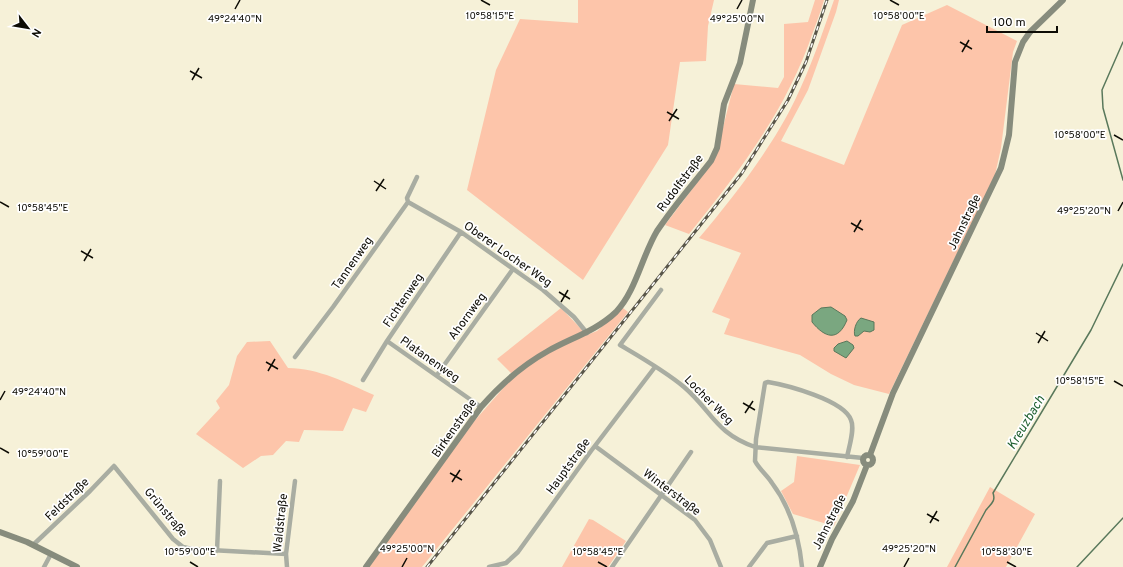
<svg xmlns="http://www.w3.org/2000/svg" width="1123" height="567" font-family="Overpass,sans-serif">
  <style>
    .green { fill: #fdc5aa }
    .water { fill: #7aa780; stroke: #59785b }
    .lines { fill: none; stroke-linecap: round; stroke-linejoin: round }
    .stream { stroke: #59785b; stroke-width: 1.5 }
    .street { stroke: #a9ada2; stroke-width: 4.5 }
    .secondary { stroke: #878c7d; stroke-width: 6 }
    .rail-casing { stroke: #59564a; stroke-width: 3 }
    .rail { stroke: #fff; stroke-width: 1.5; stroke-dasharray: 4.5; stroke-linecap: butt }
    .ticks { fill: none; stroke: #0d0c05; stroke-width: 1.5 }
    .labels { text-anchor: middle; stroke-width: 3.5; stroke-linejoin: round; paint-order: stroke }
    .street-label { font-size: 12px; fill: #0d0c05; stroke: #fff }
    .water-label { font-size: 13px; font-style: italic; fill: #1d5f2e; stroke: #fff }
    .ticks-label { font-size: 10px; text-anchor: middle; fill: #0d0c05; stroke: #fff; stroke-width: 3.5; stroke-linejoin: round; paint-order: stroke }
  </style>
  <rect width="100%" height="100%" fill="#f6f1d8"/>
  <!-- green -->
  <path class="green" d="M578,0h136l-6,26 -2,35 -26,1 -12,83 -85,135 -116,-90 29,-120 24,-51 58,4z
    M815,0h9c-3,11 -7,21 -11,32 -26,77 -73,139 -124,202l-24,-9 50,-66 19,-75 44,4 6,-11v-53l24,-2z
    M834,0h5l-3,12 -28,78 -27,51 63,24 58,-140 45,-20 70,36 -4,11 -12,96 -6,27 -106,219 -35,-9 -23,-11 -31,-19 -76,-21 6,-15 -18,-7 29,-59 -42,-15c34,-40 74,-92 96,-138 16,-33 27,-66 39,-100z
    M561,308l26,27 10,-4 26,-23 5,4 -206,255h-56l104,-141 44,-50 -17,-17z
    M270,341l18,27c30,0 59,15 86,27l-8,17 -13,-4 -10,23 -39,-1 -5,12 -13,-1 -13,14 -12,1 -18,12 -47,-34 24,-26 -4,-7 13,-16 8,-29 10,-14z
    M797,456l63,9 -26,61 -41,-12 -12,-23 13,-9z
    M990,487l45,27 -29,53h-59z
    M589,519l4,1 33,21 -18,26h-46z"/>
  <!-- water -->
  <path class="water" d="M831,307l14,9 2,4c-9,22 -22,18 -35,2v-7l9,-7z
    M861,318l13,4v8l-4,2 -6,-1 -6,5h-3c-2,-5 1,-15 6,-18z
    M847,341l6,4 1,3 -8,10 -12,-7v-3l4,-4z"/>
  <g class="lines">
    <!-- stream -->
    <path class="stream" d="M1123,42l-21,48 1,18 20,72
      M955,567l31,-57c5,-6 10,-9 7,-17l98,-163 32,-66
      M1077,567l46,-49"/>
    <!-- street -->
    <path class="street" d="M408,202l53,30 82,58 31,27 13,16
      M661,290l-41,55c22,13 45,26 64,42 28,24 31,46 71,60l108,11
      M387,341l94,66
      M295,357l38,-50 75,-105 -1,-4 10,-21
      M437,375l76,-106
      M363,380l24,-39 74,-109
      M595,446l100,74 15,20 11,27
      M33,545l57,-54 24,-25 59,73 10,8 9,2 94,5
      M217,551l3,-70
      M44,567l7,-13
      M287,567l-1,-13 9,-73
      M489,567l17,-4 12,-11 73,-101 64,-84
      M612,567l79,-115
      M749,567l18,-24 30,-7
      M802,567c-3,-30 -12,-60 -30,-84 -5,-8 -13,-14 -17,-22l1,-22 9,-56 3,-1c18,3 76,18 83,38 4,9 -2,27 -4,37"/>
    <!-- secondary -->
    <path class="secondary" d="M863 460a5 5 0 1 1 10 0a5 5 0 1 1-10 0Z
      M870,455l23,-62 108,-225 8,-33 6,-73 8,-20 7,-10 33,-32
      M0,532l27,10 50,25
      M366,567l115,-160c20,-23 40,-41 67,-56 23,-13 48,-20 68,-39 20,-21 26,-56 41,-81 16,-24 36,-47 54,-70l6,-13 7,-44 16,-41 13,-63
      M820,567l12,-28 21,-38 14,-36"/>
    <defs>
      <path id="rail" d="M427,567l315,-394 46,-73 18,-38 21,-62"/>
    </defs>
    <!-- rail casing -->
    <use href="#rail" class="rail-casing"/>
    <!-- rail -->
    <use href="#rail" class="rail"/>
  </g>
  <!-- ticks -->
  <path class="ticks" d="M481,0l9,5M890,0l9,5M235,9l5,-9M737,9l5,-9M960,42l12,7M962,52l7,-12M190,71l12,7M192,80l7,-12M667,112l12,7M669,121l8,-12M1114,135l9,5M374,181l12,8M376,191l8,-12M0,202l9,5M1118,211l5,-9M851,223l12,7M854,232l7,-12M81,251l12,7M84,261l7,-12M559,292l11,7M561,302l7,-12M1036,333l12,8M1038,343l7,-12M266,362l12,7M268,371l7,-12M1114,381l9,5M0,400l5,-9M743,403l12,7M745,413l8,-12M0,448l9,5M450,473l12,7M452,482l8,-12M927,514l12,7M930,523l7,-12M190,562l8,5M598,562l9,5M1007,562l9,5M402,567l5,-9M904,567l5,-9"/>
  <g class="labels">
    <!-- street labels -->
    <g class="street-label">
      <text transform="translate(680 183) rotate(-53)" y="4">Rudolfstraße</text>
      <text transform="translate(964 222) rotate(-64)" y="4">Jahnstraße</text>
      <text transform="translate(508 254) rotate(35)" y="4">Oberer Locher Weg</text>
      <text transform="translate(352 263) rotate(-55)" y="4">Tannenweg</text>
      <text transform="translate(403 300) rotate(-56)" y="4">Fichtenweg</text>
      <text transform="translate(467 316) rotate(-54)" y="4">Ahornweg</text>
      <text transform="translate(430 359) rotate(35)" y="4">Platanenweg</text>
      <text transform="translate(709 400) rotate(45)" y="4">Locher Weg</text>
      <text transform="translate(454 428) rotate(-55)" y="4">Birkenstraße</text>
      <text transform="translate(568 466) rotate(-54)" y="4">Hauptstraße</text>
      <text transform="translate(672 492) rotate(37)" y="4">Winterstraße</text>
      <text transform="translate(67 499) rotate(-44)" y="4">Feldstraße</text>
      <text transform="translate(166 512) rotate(50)" y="4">Grünstraße</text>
      <text transform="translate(829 522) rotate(-63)" y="4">Jahnstraße</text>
      <text transform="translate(280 523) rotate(-84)" y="4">Waldstraße</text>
    </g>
    <!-- water labels -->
    <g class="water-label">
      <text transform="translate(1025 422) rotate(-59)" y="5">Kreuzbach</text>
    </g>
  </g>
  <g class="ticks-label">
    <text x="490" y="19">10°58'15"E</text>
    <text x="899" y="19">10°58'00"E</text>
    <text x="235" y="22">49°24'40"N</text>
    <text x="737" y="22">49°25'00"N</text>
    <text x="1080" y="138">10°58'00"E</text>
    <text x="43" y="211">10°58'45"E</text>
    <text x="1084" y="214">49°25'20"N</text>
    <text x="1080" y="384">10°58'15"E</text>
    <text x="39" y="395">49°24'40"N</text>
    <text x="43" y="457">10°59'00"E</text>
    <text x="407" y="552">49°25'00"N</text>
    <text x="909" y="552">49°25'20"N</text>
    <text x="190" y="555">10°59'00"E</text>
    <text x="598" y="555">10°58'45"E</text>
    <text x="1007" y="555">10°58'30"E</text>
  </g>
  <!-- north arrow -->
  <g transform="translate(28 28) rotate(121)" stroke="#ffffff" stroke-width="3" paint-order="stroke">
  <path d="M0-3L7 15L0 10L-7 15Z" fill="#0d0c05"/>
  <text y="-6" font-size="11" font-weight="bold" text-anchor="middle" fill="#0d0c05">N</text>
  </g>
  <!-- scale -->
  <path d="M987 26v6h70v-6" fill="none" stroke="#0d0c05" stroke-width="2"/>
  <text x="993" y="26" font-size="12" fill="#0d0c05" stroke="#ffffff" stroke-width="3" paint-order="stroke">100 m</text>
</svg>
